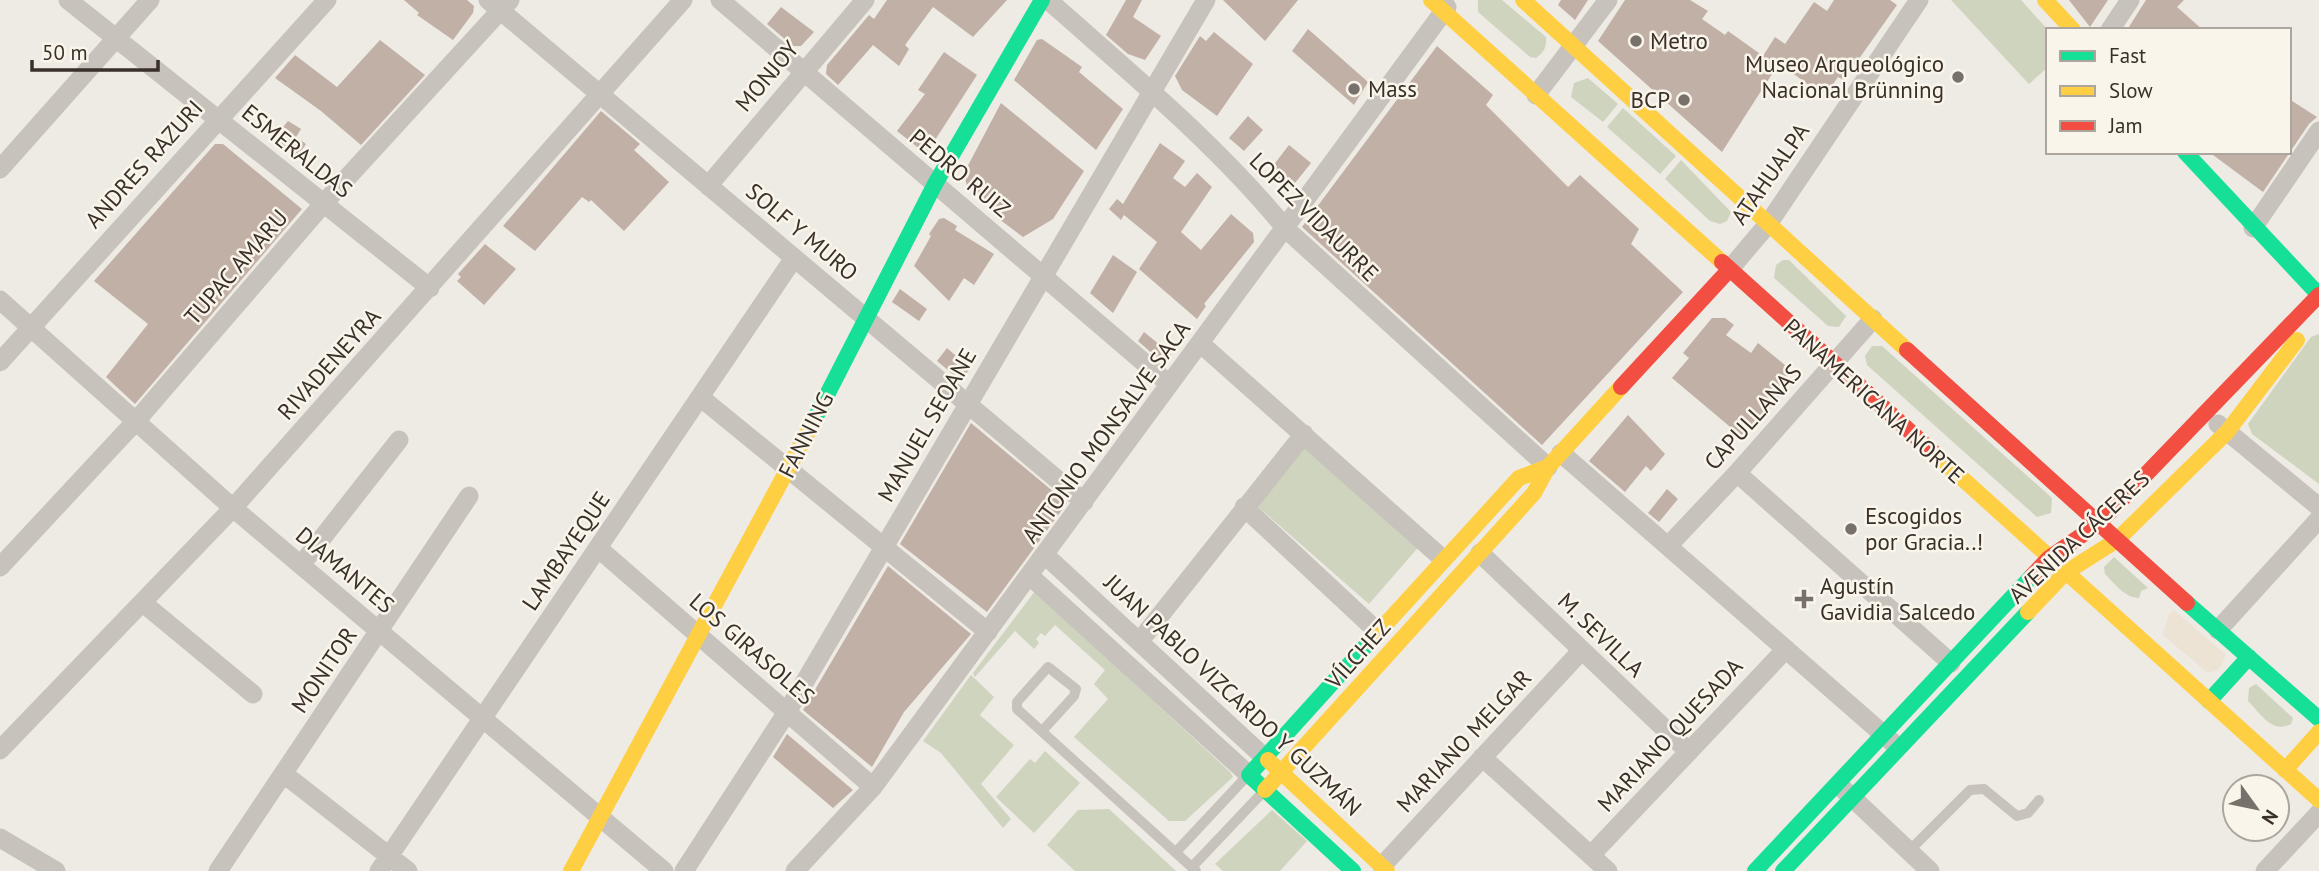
<svg xmlns="http://www.w3.org/2000/svg" width="2319" height="871" font-family="'PT Sans',sans-serif">
  <style>
    .green { fill: #ced4be }
    .plaza { fill: #ece3d4 }
    .building { fill: #c1b0a6 }
    .lines { fill: none; stroke-linecap: round; stroke-linejoin: round }
    .lane { stroke: #c7c2bc; stroke-width: 10 }
    .street { stroke: #c7c2bc; stroke-width: 19 }
    .fast { stroke: #16e098; stroke-width: 16 }
    .slow { stroke: #ffcf43; stroke-width: 16 }
    .jam { stroke: #f24e42; stroke-width: 16 }
    .poi-dot { fill: #78716b; stroke: #faf5eb; stroke-width: 2.5 }
    .labels { text-anchor: middle; stroke-width: 5; stroke-linejoin: round; paint-order: stroke }
    .poi-label { font-size: 23px; fill: #39302a; stroke: #faf5eb; text-anchor: start }
    .street-label { font-size: 23px; fill: #39302a; stroke: #faf5eb }
  </style>
  <rect width="100%" height="100%" fill="#eeeae4"/>
  <!-- green -->
  <path class="green" d="M1478,0h24l44,37c1,10 -2,15 -10,21l-6,-1 -52,-45z
    M1951,0h70l27,30v37l-19,17z
    M1588,78l30,26 -15,18 -32,-25 3,-14z
    M1623,108l53,48 -16,18 -53,-47z
    M1681,160l50,52 -4,9 -7,3 -10,-3 -45,-42z
    M1783,260h6l57,56 -7,11 -11,-1 -54,-48 2,-13z
    M2319,334v150l-67,-50 -4,-10 63,-87z
    M1872,346h10l170,152 -1,15 -14,4 -170,-152 -2,-9z
    M1307,440l115,103 -53,61 -113,-99z
    M2114,557l34,31 -7,3 -2,7c-14,0 -25,-15 -34,-24l-1,-7z
    M1035,591l195,181 3,5 -48,44h-16l-95,-84 34,-38 -14,-15 11,-14 -50,-45 -10,11 -4,-3 -5,6 3,4 -5,6 -19,-18 -40,46 -2,-4z
    M971,675l23,22 -14,18 34,30 -33,39 30,35 -8,9 -62,-75 -18,-12z
    M2256,684l37,34 -2,6c-19,10 -30,-10 -43,-23l1,-13z
    M1045,751l35,32 -46,50 -38,-36 34,-38 5,4z
    M1109,809l67,62h-101l-28,-26 31,-35z
    M1272,810l35,31 -27,30h-57l-8,-7z"/>
  <!-- plaza -->
  <path class="plaza" d="M2174,610l52,45 -8,15 -10,3 -45,-38 6,-21z"/>
  <!-- building -->
  <path class="building" d="M404,0h63l7,6 -1,7 -20,27 -36,-25 2,-2z
    M887,0h120l-34,37 -40,-30 -28,38 4,4 -10,17 -26,-21 -35,40 -12,-11 1,-9 42,-50 5,4z
    M1126,0h16l-9,17 28,19 -16,24 -17,-6 -22,-19z
    M1223,0h75l-33,41z
    M1561,0h27l-13,20 -17,-15z
    M1625,0h65l18,11 -6,8 23,16 3,-4 35,25 12,-19 10,7 29,-42 13,9 7,-11h56l7,5 -53,75 -6,-3 -11,16 -14,-10 -3,3 -31,-23 -57,89 -124,-111z
    M2069,0h39l-18,27z
    M2146,0h38l-7,7 26,23h-76z
    M781,7l33,25 -13,14h-8l-26,-22z
    M1308,29l60,53 -14,23 -62,-54z
    M1214,32l39,32 -36,52 -35,-26 -7,-14 25,-40 6,5z
    M1042,39l40,28 -3,5 44,37 -27,41 -82,-70 23,-40z
    M380,40l45,35 -64,70 -40,-34 -46,-33 20,-23 42,32z
    M1437,46l56,49 -7,10 82,82 12,-12 59,54 -8,15 52,48 -141,153 -240,-218z
    M944,52l33,23 -51,79 -29,-23 28,-37 -7,-4z
    M2289,99l28,18 -8,7 -46,68 -54,-40h80z
    M1001,103l83,68 -31,48 -30,18 -24,-18 3,-6 -35,-27 -3,-13z
    M601,111l39,33 -6,6 35,32 -45,49 -33,-31 -2,2 -7,-5 -47,54 -32,-25z
    M1248,116l15,14 -19,21 -15,-13z
    M288,121l13,8 -5,8 10,7 -10,14 -20,-15 -1,-6z
    M1160,143l25,18 -12,17 12,9 12,-14 15,14 -31,45 20,18 30,-36 22,19 1,9 -50,62 2,2 -9,13 -58,-50 18,-27 -33,-27 -3,5 -12,-11 8,-10 6,5z
    M215,144h8l79,65 -167,195 -29,-27 42,-53 -54,-43z
    M1289,145l22,18 -20,25 -22,-17z
    M944,218l13,8 -2,4 39,24 -20,31 -10,-7 -15,23 -35,-35 17,-30 -2,-2 10,-15z
    M485,244l31,25 -32,36 -27,-24 4,-4 -3,-3z
    M1113,255l24,17 -24,41 -23,-20z
    M900,289l27,20 -8,12 -27,-19z
    M1712,318h13l9,7 -8,10 25,18 7,-10 33,27 -9,13 4,4 -33,42 -5,-2 -7,9 -69,-58 17,-20 -6,-5z
    M1144,332l27,22 -7,10 -26,-23z
    M947,348l23,20 -9,13 -24,-20z
    M1628,415l37,39 -14,17 -5,-5 -21,26 -36,-31z
    M971,423l96,80 -80,109 -87,-68z
    M1667,489l11,10 -19,23 -11,-9z
    M888,566l83,68 -67,78 -32,55 -69,-57z
    M787,734l66,56 -20,18 -60,-51z"/>
  <g class="lines">
    <!-- lane -->
    <path class="lane" d="M1043,730l31,-34 2,-7 -28,-22 -31,35v7l179,162
      M1909,851l61,-61 14,-1 33,27 11,-3 11,-13
      M1176,852l72,-77
      M1192,867l72,-76"/>
    <!-- street -->
    <path class="street" d="M68,0l362,288
      M488,0l596,502
      M720,0l448,383
      M1048,0c82,73 169,144 238,229l262,238
      M2110,30l20,-30
      M1536,95l72,-95
      M0,169l150,-169
      M708,186l157,-186
      M2253,228l66,-97
      M1729,270l39,-46 151,-224
      M0,300l233,208 431,363
      M1201,344l242,215
      M0,362l327,-362
      M700,397l288,235
      M2218,424l101,83
      M1561,453l331,289
      M1737,473l214,190
      M1244,507l134,125
      M1668,546l69,-73 136,-154
      M598,548l275,239
      M1480,553l209,199
      M1045,555l219,202
      M301,565l98,-125
      M0,567l136,-146 188,-218 186,-203
      M1030,576l219,199
      M143,603l110,91
      M2218,630l101,-111
      M1139,642l165,-208
      M0,750l233,-242 450,-508
      M1482,757l126,114
      M284,774l124,97
      M1843,789l87,82
      M0,838l56,33
      M1591,855l195,-206
      M1382,866l200,-216
      M218,871l251,-375
      M379,871l415,-613
      M684,871l103,-159 419,-712
      M795,871l78,-84 574,-780
      M2265,871l54,-58"/>
    <!-- fast -->
    <path class="fast" d="M2185,152l134,143
      M810,428l125,-244 107,-184
      M2187,603l132,116
      M2209,701l40,-44
      M1353,871l-104,-96 124,-137
      M1755,871l277,-295
      M1783,871l245,-259"/>
    <!-- slow -->
    <path class="slow" d="M1431,0l291,262
      M1523,0l384,350
      M2045,0l28,30
      M1934,453l385,347
      M2028,612l37,-39 52,-33 110,-108 70,-92
      M1373,638l146,-160 29,-11 73,-80
      M1268,760l119,111
      M2285,770l34,-38
      M1265,790l269,-297 14,-26
      M571,871l239,-443"/>
    <!-- jam -->
    <path class="jam" d="M1722,262l212,191
      M1907,350l280,253
      M1621,387l108,-117
      M2032,576l17,-18 49,-34 221,-229"/>
  </g>
  <!-- markers -->
  <g class="poi-dot">
    <circle cx="1636" cy="41" r="7"/>
    <circle cx="1958" cy="77" r="7"/>
    <circle cx="1354" cy="89" r="7"/>
    <circle cx="1684" cy="100" r="7"/>
    <circle cx="1851" cy="529" r="7"/>
    <path d="M1800.5 588.5h7v7h7v7h-7v7h-7v-7h-7v-7h7z"/>
  </g>
  <g class="labels">
    <!-- poi labels -->
    <g class="poi-label">
      <text x="1650" y="49">Metro</text>
      <text x="1944" y="72" text-anchor="end">Museo Arqueológico<tspan x="1944" dy="26">Nacional Brünning</tspan></text>
      <text x="1368" y="97">Mass</text>
      <text x="1670" y="108" text-anchor="end">BCP</text>
      <text x="1865" y="524">Escogidos<tspan x="1865" dy="26">por Gracia..!</tspan></text>
      <text x="1820" y="594">Agustín<tspan x="1820" dy="26">Gavidia Salcedo</tspan></text>
    </g>
    <!-- street labels -->
    <g class="street-label">
      <text transform="translate(767 76) rotate(-50)" y="8">MONJOY</text>
      <text transform="translate(297 151) rotate(39)" y="8">ESMERALDAS</text>
      <text transform="translate(144 164) rotate(-48)" y="8">ANDRES RAZURI</text>
      <text transform="translate(960 173) rotate(40)" y="8">PEDRO RUIZ</text>
      <text transform="translate(1770 174) rotate(-55)" y="8">ATAHUALPA</text>
      <text transform="translate(1314 217) rotate(45)" y="8">LOPEZ VIDAURRE</text>
      <text transform="translate(802 232) rotate(40)" y="8">SOLF Y MURO</text>
      <text transform="translate(236 267) rotate(-49)" y="8">TUPAC AMARU</text>
      <text transform="translate(329 364) rotate(-48)" y="8">RIVADENEYRA</text>
      <text transform="translate(1874 401) rotate(42)" y="8">PANAMERICANA NORTE</text>
      <text transform="translate(1753 417) rotate(-48)" y="8">CAPULLANAS</text>
      <text transform="translate(927 425) rotate(-60)" y="8">MANUEL SEOANE</text>
      <text transform="translate(1106 432) rotate(-54)" y="8">ANTONIO MONSALVE SACA</text>
      <text transform="translate(806 435) rotate(-63)" y="8">FANNING</text>
      <text transform="translate(2079 537) rotate(-43)" y="8">AVENIDA CÁCERES</text>
      <text transform="translate(566 551) rotate(-56)" y="8">LAMBAYEQUE</text>
      <text transform="translate(345 570) rotate(40)" y="8">DIAMANTES</text>
      <text transform="translate(1601 635) rotate(44)" y="8">M. SEVILLA</text>
      <text transform="translate(752 649) rotate(41)" y="8">LOS GIRASOLES</text>
      <text transform="translate(1358 654) rotate(-48)" y="8">VÍLCHEZ</text>
      <text transform="translate(324 670) rotate(-56)" y="8">MONITOR</text>
      <text transform="translate(1233 695) rotate(43)" y="8">JUAN PABLO VIZCARDO Y GUZMÁN</text>
      <text transform="translate(1670 735) rotate(-47)" y="8">MARIANO QUESADA</text>
      <text transform="translate(1464 741) rotate(-47)" y="8">MARIANO MELGAR</text>
    </g>
  </g>
  <!-- legend -->
  <rect x="2046" y="28" width="245" height="126" fill="#faf5eb" stroke="#ada69e" stroke-width="2"/>
  <rect x="2060" y="51" width="35" height="10" fill="#16e098" stroke="#ada69e" stroke-width="2"/>
  <text x="2109" y="63" font-size="21" fill="#39302a">Fast</text>
  <rect x="2060" y="86" width="35" height="10" fill="#ffcf43" stroke="#ada69e" stroke-width="2"/>
  <text x="2109" y="98" font-size="21" fill="#39302a">Slow</text>
  <rect x="2060" y="121" width="35" height="10" fill="#f24e42" stroke="#ada69e" stroke-width="2"/>
  <text x="2109" y="133" font-size="21" fill="#39302a">Jam</text>
  <!-- north arrow -->
  <g transform="translate(2256 808) rotate(123)"><circle r="33" fill="#faf5eb" stroke="#ada69e" stroke-width="2"/>
  <path d="M0-5L12 26L0 18L-12 26Z" fill="#78716b"/>
  <text y="-10" font-size="19" font-weight="bold" text-anchor="middle" fill="#39302a">N</text>
  </g>
  <!-- scale -->
  <path d="M32 60v10h126v-10" fill="none" stroke="#39302a" stroke-width="3.5"/>
  <text x="42" y="60" font-size="21" fill="#39302a" stroke="#faf5eb" stroke-width="5" paint-order="stroke">50 m</text>
</svg>
